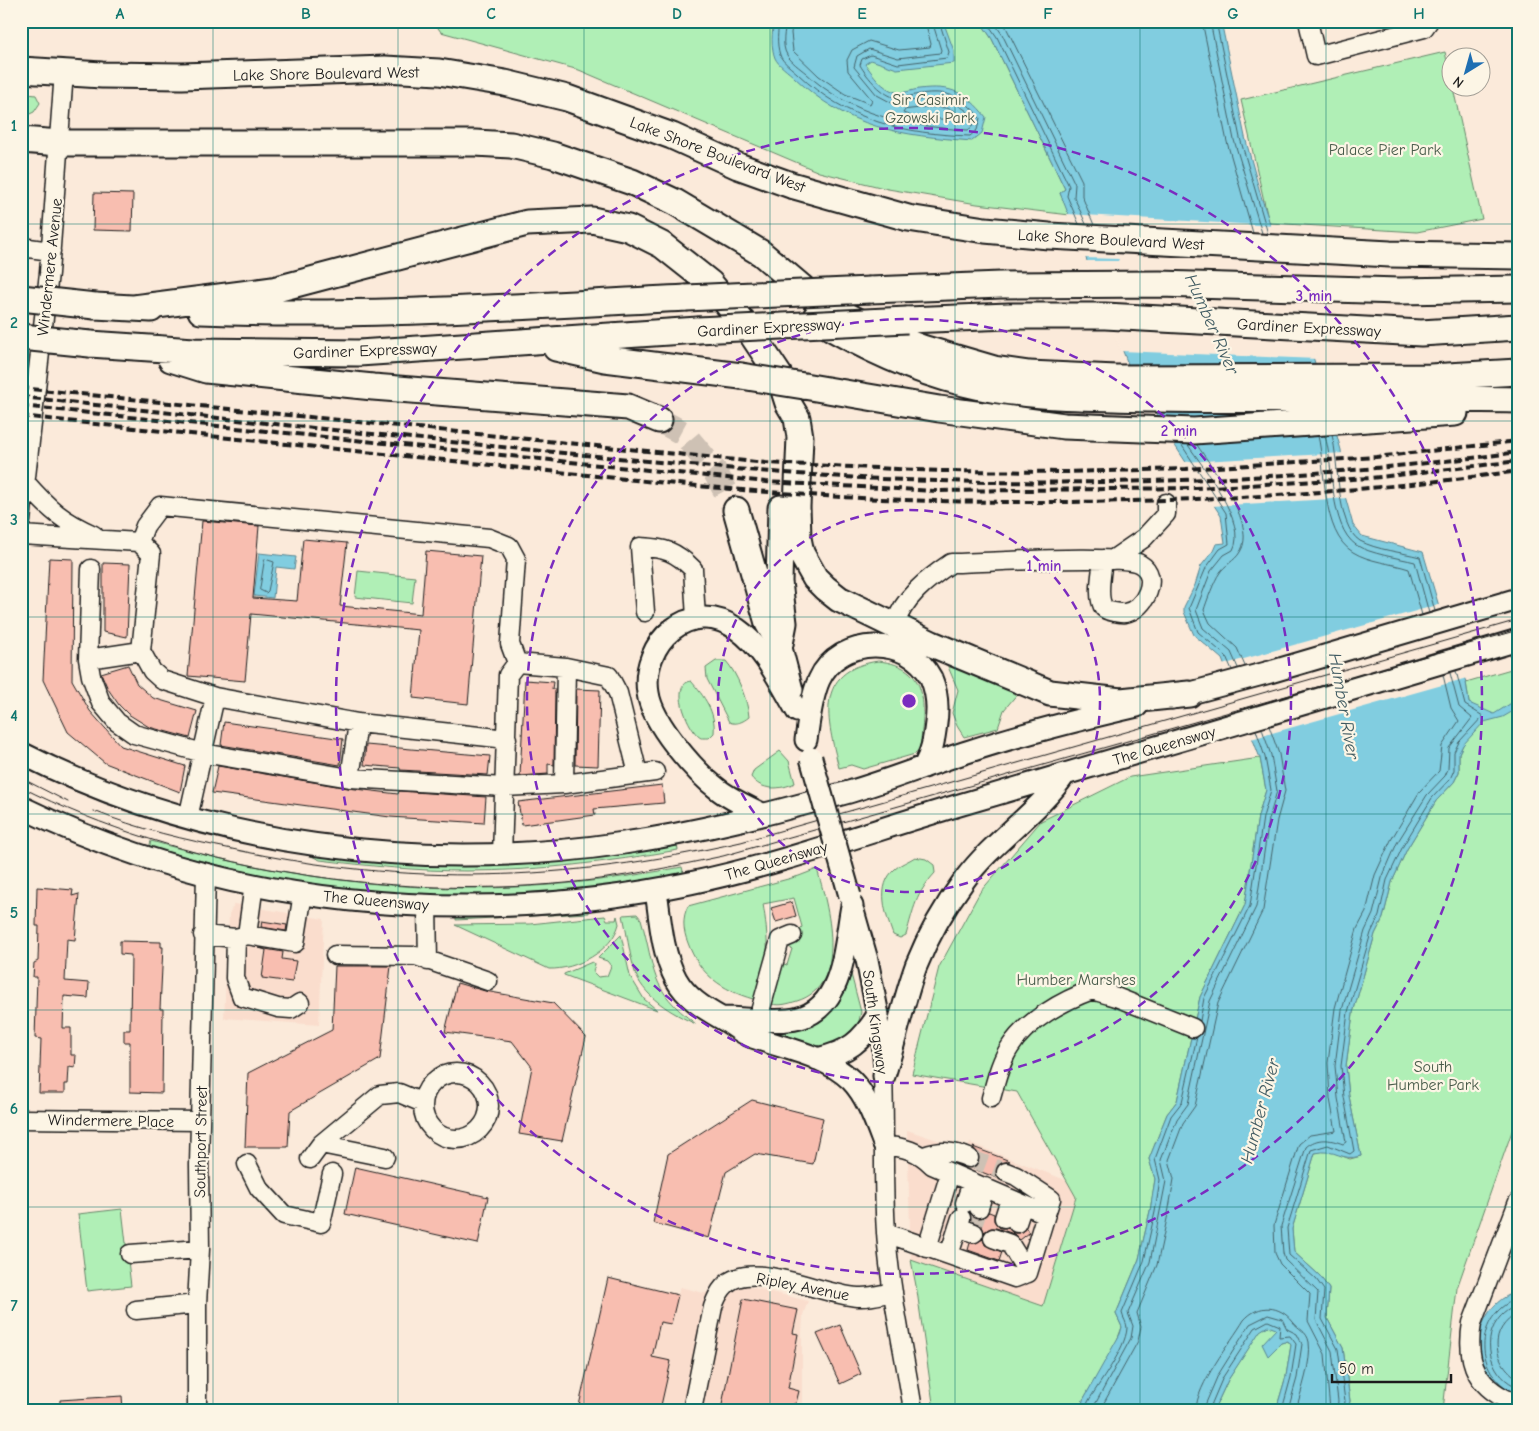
<svg xmlns="http://www.w3.org/2000/svg" width="1539" height="1431" font-family="'Comic Neue',sans-serif">
  <style>
    .built { fill: #faddcd }
    .green { fill: #b0efb6; stroke: #668669 }
    .water { fill: #81cde0; stroke: #598692 }
    .pier { fill: #fbeada }
    .lines { fill: none; stroke-linecap: round; stroke-linejoin: round }
    .shore { stroke: #44636a; stroke-width: 1 }
    .building { fill: #f8beb0; stroke: #1c1c1c }
    .minor-tunnel { stroke: #cec1b4; stroke-width: 18; stroke-dasharray: 18 9; stroke-linecap: butt }
    .highway-tunnel { stroke: #cec1b4; stroke-width: 25; stroke-dasharray: 25 12; stroke-linecap: butt }
    .minor-casing { stroke: #1c1c1c; stroke-width: 21 }
    .major-casing { stroke: #1c1c1c; stroke-width: 25 }
    .highway-casing { stroke: #1c1c1c; stroke-width: 29 }
    .minor { stroke: #fcf5e5; stroke-width: 18 }
    .major { stroke: #fcf5e5; stroke-width: 21 }
    .highway { stroke: #fcf5e5; stroke-width: 25 }
    .tram { stroke: #1c1c1c; stroke-width: 1 }
    .rail { stroke: #1c1c1c; stroke-width: 4; stroke-dasharray: 8 4; stroke-linecap: butt }
    .major-bridge-casing { stroke: #1c1c1c; stroke-width: 25; stroke-linecap: butt }
    .highway-bridge-casing { stroke: #1c1c1c; stroke-width: 29; stroke-linecap: butt }
    .major-bridge { stroke: #fcf5e5; stroke-width: 21 }
    .highway-bridge { stroke: #fcf5e5; stroke-width: 25 }
    .grid { fill: none; stroke: #0f766e; stroke-width: 1; stroke-opacity: 0.55 }
    .ring { fill: none; stroke: #7b2cbf; stroke-width: 2.5; stroke-dasharray: 9 6 }
    .labels { text-anchor: middle; stroke-width: 4.5; stroke-linejoin: round; paint-order: stroke }
    .street-label { font-size: 16px; fill: #1c1c1c; stroke: #fcf5e5 }
    .park-label { font-size: 16px; fill: #485b4a; stroke: #fcf5e5 }
    .water-label { font-size: 18px; font-style: italic; fill: #3f5a61; stroke: #fcf5e5 }
    .centre { fill: #7b2cbf; stroke: #fcf5e5; stroke-width: 2.5 }
    .ring-label { font-size: 15px; text-anchor: middle; font-weight: bold; fill: #7b2cbf; stroke: #fcf5e5; stroke-width: 4.5; stroke-linejoin: round; paint-order: stroke }
    .neatline { fill: none; stroke: #0f766e; stroke-width: 2 }
    .grid-label { font-size: 16px; text-anchor: middle; font-weight: bold; fill: #0f766e }
  </style>
  <rect width="100%" height="100%" fill="#fbeada"/>
  <filter id="ink" filterUnits="userSpaceOnUse"><feTurbulence type="fractalNoise" baseFrequency=".02" numOctaves="2"/><feDisplacementMap in="SourceGraphic" scale="10" xChannelSelector="R" yChannelSelector="G"/><feConvolveMatrix kernelMatrix="1 2 1 2 8 2 1 2 1" color-interpolation-filters="sRGB"/></filter>
  <g filter="url(#ink)">
    <!-- built -->
    <path class="built" d="M234,904l90,15 -5,106 -95,-7 5,-104z
      M907,1130l60,20 3,-7 98,38 8,16 -33,109 -132,-46z
      M608,1278l70,16 2,-7 24,6 34,-9 70,17 -5,14 -1,19v76h-224z"/>
    <!-- green -->
    <path class="green" d="M433,21h547l12,18 73,150 -5,4 10,22 -93,-11 -89,-15 -69,-17 -240,-102 -138,-38z
      M1445,52l37,167 -65,13 -148,-9 -28,-123z
      M21,93l15,2 4,8 -6,9 -13,6z
      M358,571l57,6 -3,26 -57,-6z
      M716,661h10c11,12 22,40 23,56 -6,5 -13,8 -20,5l-22,-43 -1,-11z
      M878,661c53,5 47,46 42,86l-5,7 -52,15 -12,-4 -12,3c-12,-48 -26,-97 39,-107z
      M946,662l72,31 -14,17 -6,18 -34,9 -7,-11 -5,-13 6,-23z
      M1518,667v447l-61,174 -14,122h-95l2,-9 -7,-53 -16,-30 2,-29 -9,-13 -26,-24 -2,-23 23,-76 12,-3 23,9 11,-3 -12,-60 -3,-30 7,-53 22,-79 8,-16 9,-36 15,-33 29,-48 18,-19 5,-10v-19l4,-8 6,-42 -3,-21z
      M691,681c13,15 25,31 23,52l-5,5c0,0 -7,0 -8,0 -11,-5 -33,-53 -10,-57z
      M780,751l9,10 6,22c-15,7 -34,8 -44,-6l3,-7z
      M1260,758l6,32 -8,26 -13,89 -45,92 -23,104 -10,13 -18,45 6,20 -5,32 -11,48 -23,55 6,13 -8,22 -31,51 -2,10h-147l-17,-119 -6,-31 132,46 33,-109 -59,-105 -105,-18 27,-107 41,-75 61,-71 89,-44z
      M151,841c184,51 342,62 531,26l2,8c-124,20 -248,28 -373,9 -55,-8 -108,-23 -162,-36z
      M676,841l2,9c-70,12 -140,21 -211,21 -49,0 -98,-5 -147,-11l-11,-5z
      M915,857l11,2 8,6 1,8c-20,22 -21,35 -29,62l-6,3 -7,-3c-7,-20 -18,-49 2,-66 5,-5 14,-8 20,-12z
      M817,869c11,37 33,116 -20,132 -10,3 -16,5 -26,3l10,-41 6,2 5,-16 -6,-4 16,-18 -8,-29 -31,6c5,29 9,70 -10,95 -31,-9 -54,-25 -65,-56 -5,-12 -6,-26 0,-37l111,-30z
      M589,910v3l-133,7v-3z
      M637,914l4,5c15,52 7,69 55,105 -23,-10 -55,-28 -62,-55 -5,-17 -7,-36 -11,-54z
      M605,916l2,4h9l1,-4 2,8c-7,27 -43,46 -70,45l-94,-44 75,-1z
      M621,935l9,41 14,23 13,11 -93,-35v-1l28,-12 3,2 -2,8 5,5 9,-1 4,-10 -4,-5 -9,-3z
      M851,974l10,38 -5,22 -34,16 -56,-17 1,-5c40,-8 73,-5 84,-54z
      M122,1209l9,77 -44,5 -9,-77z
      M1268,1326l9,2 4,15 7,-2 3,4 -5,31 -10,34h-62l14,-30 32,-50z"/>
    <!-- water -->
    <path class="water" d="M775,21h168l11,30v12l-57,6 -26,-9 -6,4c8,10 17,25 31,28 6,2 16,-2 23,-3 32,-4 47,3 67,28l-4,16 -10,8c-72,-6 -124,-12 -178,-64 -5,-5 -16,-12 -19,-19 -4,-10 -4,-27 0,-37z
      M980,21h241l24,116 16,59 64,198 16,56 4,46 8,29 9,11 61,16 23,78 20,52 3,21 25,11 19,-12 5,-10v15l-3,3 -12,7 -19,5 -21,23 -4,8v19l-5,10 -18,19 -29,48 -15,33 -9,36 -8,16 -22,79 -7,53 3,30 12,60c-21,6 -24,-8 -46,-3l-23,76 2,23 26,24 9,13 -2,29 16,30 7,53 -2,9h-72l10,-34 5,-31 -3,-4 -7,2 -13,13 -6,-12 14,-15 -8,-3 -8,5 -32,49 -14,30h-133l2,-10 37,-66 2,-7 -6,-13 23,-55 11,-48 5,-32 -6,-20 18,-45 10,-13 23,-104 45,-92 13,-89 8,-26 -6,-32 -38,-99 -28,-24 -10,-23v-5l11,-22 6,-19 12,-15 3,-7 9,-1 -4,-27 -47,-72 -46,-80 -68,-171 5,-4 -73,-150z
      M259,553l37,4 -2,12 -18,-2 -3,31 -19,-2z
      M1518,1292v107c-10,-3 -15,-9 -22,-16 -4,-4 -11,-9 -13,-15 -13,-28 3,-69 35,-76z"/>
    <!-- pier -->
    <path class="pier" d="M1067,214l207,12 43,133 -196,-8 -36,-90h33l1,-2 -35,-1z
      M1344,453l4,45 -136,8 -28,-44z
      M1441,604l26,74 -216,61 -29,-74z"/>
    <g class="lines">
      <!-- shore -->
      <path class="shore" d="M779,21c-1,11 -3,22 1,34 2,7 13,14 18,19 49,47 107,60 172,62l7,-6 3,-12c-17,-22 -33,-28 -60,-24 -7,1 -16,4 -23,4 -14,-2 -30,-21 -37,-33l2,-6 9,-4 27,9 49,-6 2,-6 -10,-31
        M786,21c-1,10 -5,24 1,34 4,7 13,13 19,18 44,42 103,54 162,57l4,-3 1,-8 -6,-8 -16,-11 -23,-1 -36,4 -15,-8 -23,-28 3,-11 12,-7 29,9 42,-5 1,-3 -9,-29
        M793,21l-2,12 2,18 26,25 26,18 25,10 2,-4 -24,-29 -1,-11 5,-10 17,-9 30,9 31,-3 1,-3 -6,-23
        M986,21l11,16 72,149 -2,10 12,28
        M993,21l9,13 73,150 -1,13 12,27
        M1003,21l79,160v15l12,29
        M1202,21l25,121 26,91
        M1210,21l24,119 28,93
        M1216,21l24,117 28,96
        M929,107c12,0 28,0 33,13l-46,-2 -13,-5 2,-3z
        M1332,435c7,26 4,91 28,106 17,9 41,11 60,16l15,54
        M1318,436c8,32 3,97 35,116 16,10 38,11 56,17l13,46
        M1325,436c9,29 4,90 31,109 14,9 43,13 59,17l14,51
        M1181,444l45,69 3,31 -9,5 -14,19 -17,40 9,24 28,24 6,14
        M1188,445c15,22 60,78 45,105l-9,5 -13,16 -15,39 7,18 28,24 7,16
        M1197,445c15,23 61,79 43,107 -5,9 -16,13 -21,22 -4,5 -13,29 -15,36l6,13 27,25 8,18
        M265,559l9,3 -6,29 -2,2 -6,-3z
        M1200,1021l4,-23 46,-92 13,-89 8,-27 -6,-33 -9,-27
        M1518,1304c-8,5 -16,9 -21,17 -16,22 -5,57 21,66
        M1518,1313c-30,17 -26,48 0,66
        M1506,1388c-34,-25 -28,-75 12,-90
        M1086,1410l2,-8c10,-18 38,-53 39,-74 0,-5 -4,-10 -5,-15l22,-52 11,-49 5,-32 -5,-21 16,-43 11,-14 15,-65
        M1092,1410l39,-72 2,-12 -5,-13 22,-51 16,-81 -5,-21 16,-41 11,-15 22,-103 46,-94 13,-88 8,-28 -6,-36 -9,-26
        M1100,1410l38,-69 3,-14 -4,-14 20,-48 11,-51 6,-35 -5,-19 14,-37 12,-17 23,-103 45,-93 14,-90 8,-29 -6,-37 -10,-28
        M1196,1410c0,-25 35,-68 48,-90 15,-17 36,-15 49,2 5,7 14,9 16,20 3,19 -8,49 -13,68
        M1203,1410l15,-35 32,-51 18,-9 14,4 5,10 10,5 5,10 -5,34 -9,32
        M1209,1410l14,-33 32,-49 13,-7 12,5 -1,11 11,-1 6,8 -5,33 -9,33
        M1330,1410l-5,-56 -17,-33 2,-27 -30,-30 -5,-11 -1,-28 25,-81 11,-9 26,-4 -6,-32 -2,-36 7,-55 22,-79 9,-17 9,-37 16,-35 29,-49 19,-20 3,-25 17,-25 -8,-13 -8,-33
        M1337,1410l1,-9 -6,-50 -16,-31 2,-28 -33,-32 -2,-7 -2,-27 25,-79c11,-10 24,-8 37,-3l3,-2 -8,-44 -3,-32 7,-56 23,-79 8,-17 9,-36 15,-35 30,-48 18,-19 3,-7 1,-21 23,-30 -13,-11 -9,-34
        M1344,1410l1,-9 -7,-52 -16,-30 2,-29 -8,-11 -27,-24 -2,-27 24,-78 17,-5 22,9 4,-3 -10,-54 -3,-31 7,-54 23,-79 8,-17 8,-36 16,-34 29,-48 18,-19 4,-9v-18l5,-10 24,-26 -18,-11 -9,-34"/>
    </g>
    <!-- building -->
    <path class="building" d="M94,193l39,1 -1,37 -39,-1z
      M202,521l57,5 -6,72 44,3 6,-62 44,4 -7,63 81,8 5,-63 55,5 -13,148 -55,-6 6,-68 -168,-16 -6,67 -57,-5z
      M49,558l24,1 -1,121 18,31 31,35 64,20 -5,26 -75,-29 -37,-31 -25,-52z
      M103,563l27,1 -3,73 -24,-5z
      M128,665l9,19 16,14 44,13 -7,27 -41,-11 -21,-13 -9,-9 -11,-16 -7,-16z
      M525,680l28,2 -1,7h3l-1,76 -6,-1v10l-28,2z
      M576,689l24,1 -2,76 -23,-1z
      M224,722l119,17 -3,26 -119,-20z
      M366,745l124,11 -2,19 -88,-5v-2l-36,-3z
      M218,766l130,22 50,6 1,-3 87,6 -2,26 -94,-6 -178,-24z
      M662,785l2,18 -70,6 1,6 -73,10 -4,-23z
      M37,887l36,3 -1,6 7,-2 -4,46 -8,-1 -2,42 24,2 -1,15 -24,-2 -1,32h8v27h5l-1,13 -6,-1 -1,17h-3v9h-26l2,-54 -6,-1 2,-61h-4l1,-14 4,-2 1,-35h-3z
      M792,902l4,14 -20,6 -5,-14z
      M262,921l25,4 -1,6 -25,-4z
      M120,941l41,1v5h2l-3,62h3l-1,84 -32,-1v-50h-6v-12h6l1,-75 -11,-1z
      M259,948l24,4 -1,7 14,2 -4,21 -30,-4 4,-28z
      M335,966h56l-11,93 -90,52 -2,36h-43l3,-74 84,-43z
      M457,983l28,8 68,12 33,34 -24,104 -43,-7 13,-67 -20,-26 -67,-9z
      M752,1100l71,18 -10,46 -58,-10 -29,18 -17,66 -56,-15 15,-69z
      M973,1147l37,14 -10,2 -4,5 1,10 -26,-10 8,-6 1,-5z
      M355,1167l133,30 -10,47 -133,-30z
      M989,1212l5,2v7l6,7h8l5,5h6l7,-5 3,5 -9,7 -6,-6 -18,-6h-5l-7,4 -2,-6 -11,-5v-6l10,3z
      M983,1239l2,6 17,7 -3,9 -31,-11 2,-7h6z
      M608,1278l70,17 -7,29 -11,-2 -8,35 19,4 -11,49h-82z
      M743,1299l55,11 -5,23 5,1 -10,54 11,3 -3,12 -16,7h-59z
      M840,1325l21,49 -21,10 -23,-50z
      M122,1396l1,14h-63v-10z"/>
    <g class="lines">
      <!-- minor-tunnel -->
      <path class="minor-tunnel" d="M969,1158l37,14
        M974,1223l5,-15"/>
      <!-- highway-tunnel -->
      <path class="highway-tunnel" d="M659,420l24,13 31,37 22,40"/>
      <defs>
        <path id="minor" d="M1308,21l8,35 108,-28 5,-7
          M21,247l30,4
          M26,483c23,26 36,38 68,52
          M21,521l28,-248 15,-201
          M21,535l118,7 12,12 -10,97
          M139,542l6,-16 15,-20 329,32 20,8 7,13 -6,85 7,19
          M1112,560l32,-22 22,-24v-11
          M91,569l-3,90 3,17 10,27 16,19 17,12 69,19 147,25 154,9 60,-3 91,-12
          M645,612l-5,-65c25,1 35,4 53,22l3,49
          M894,626c10,-29 32,-46 57,-63 29,0 172,-10 189,1 21,12 5,46 -15,49 -3,1 -8,-1 -11,-1 -4,-1 -7,-1 -10,-4 -8,-11 -2,-36 -1,-49
          M88,659l53,-8 11,20 10,9 53,17 143,26 149,16
          M350,778l8,-55
          M564,784l2,-117
          M188,818l27,-121
          M502,855l6,-180 9,-12 49,4 43,9 9,17 20,81
          M427,905l1,56
          M203,935l33,3 11,-3 7,-51
          M247,935l48,8 8,-50
          M236,938l-1,40 7,19 36,11 13,1 9,-6
          M335,955l81,1 72,25
          M878,1015c10,72 3,145 8,217 4,60 18,119 27,178
          M758,1019l22,-79 12,-5
          M423 1106a33 33 0 1 1 66 0a33 33 0 1 1-66 0Z
          M991,1098c5,-17 9,-36 19,-51 16,-26 54,-47 82,-57l24,7 77,31
          M21,1119l179,2
          M321,1144l64,13
          M884,1146c18,0 36,6 48,19l114,49 -18,59 -13,5 -129,-45
          M924,1156c17,-6 29,-5 45,2
          M310,1159l11,-15 59,-49 19,-2 24,10
          M247,1164l12,24 25,27 37,8 11,-49
          M1006,1172l10,4 35,23 -5,15
          M1518,1202l-46,121c-7,41 6,67 46,81
          M965,1203l7,-21
          M979,1208l6,-21
          M1004,1218l6,-19
          M1017,1223l6,-18
          M958,1227l16,6
          M993,1238l17,6 18,29
          M927,1248l23,-75
          M130,1254l70,-5
          M949,1255l12,-37
          M136,1310l61,-6
          M197,1410v-106l3,-55 -1,-84 7,-291
          M692,1410l21,-103c4,-12 11,-25 24,-29 30,-11 88,17 121,19 12,1 24,-3 35,-5"/>
        <path id="major" d="M780,644l12,46
          M1172,698l98,-26 248,-73
          M806,740c3,-20 5,-42 13,-60 20,-45 90,-45 112,-2 6,14 7,31 5,45 -2,17 -4,29 -12,44
          M21,753c184,94 400,120 603,90 76,-11 151,-31 225,-51 41,-12 80,-28 121,-41 55,-18 111,-32 167,-45
          M21,807c204,100 448,122 669,76 96,-20 189,-55 283,-82 182,-53 363,-107 545,-161
          M762,814c-14,-7 -30,-14 -43,-24 -24,-18 -67,-67 -71,-97 -8,-50 42,-97 89,-64 27,19 43,53 60,82
          M656,890c4,28 6,63 20,89 10,18 27,29 45,39 10,5 19,14 29,18 34,13 74,18 101,44 16,16 25,43 33,64
          M723,1018c21,0 44,4 65,2 56,-4 56,-73 64,-114
          M817,1059c32,-7 44,-17 61,-44l-11,-55 -14,-49
          M884,1076c12,-37 19,-74 32,-110 12,-30 30,-61 49,-87 29,-39 72,-65 100,-105"/>
        <path id="highway" d="M21,70l81,5 80,1 203,-7 54,3 66,11 62,15 105,38 66,30 53,19 117,33 77,12 64,6 341,18 128,2
          M21,140l39,3h415l36,2 42,10 79,27 43,20 86,51 58,49 68,33 35,13 72,21 35,5 87,4 314,-1 88,-5
          M870,290l131,-5 159,-1 239,7 119,-2
          M95,306l56,3
          M134,308l139,-18 254,-67 65,-3 36,8 34,17 48,38 39,47 30,45 9,28 9,15 3,19 -3,70 1,31 3,15 14,25 10,10 14,11 93,45 118,49 71,8 68,-7
          M201,311c162,7 323,-5 485,-13
          M815,318c46,28 97,52 149,65 63,16 127,14 191,16 121,2 242,-2 363,1
          M907,320l102,-4h96l316,17 97,-6
          M90,344l104,7 165,2 339,-23
          M556,348l49,11 136,17
          M171,359l35,11 167,17 255,20 31,13
          M804,386l135,23 125,17 130,5 261,-18
          M736,510l32,113 12,21
          M780,644l4,-21 -5,-41 2,-74"/>
      </defs>
      <!-- minor casing -->
      <use href="#minor" class="minor-casing"/>
      <!-- major casing -->
      <use href="#major" class="major-casing"/>
      <!-- highway casing -->
      <use href="#highway" class="highway-casing"/>
      <!-- minor -->
      <use href="#minor" class="minor"/>
      <!-- major -->
      <use href="#major" class="major"/>
      <!-- highway -->
      <use href="#highway" class="highway"/>
      <!-- tram -->
      <path class="tram" d="M21,778l47,24
        M21,787c162,82 366,113 545,96 53,-5 105,-16 157,-27l795,-226
        M94,811c44,18 92,29 138,38 178,38 332,33 509,-7l777,-222"/>
      <!-- rail -->
      <path class="rail" d="M21,388l745,75 174,8 126,1 120,-3 190,-12 142,-16
        M21,397c178,19 355,38 533,55 128,12 256,26 384,29 193,5 389,-3 580,-29
        M21,406l745,76 170,9 259,-3 176,-10 147,-17
        M21,416c138,15 275,29 413,43 167,17 336,38 504,42 193,4 388,-3 580,-30"/>
      <defs>
        <path id="major-bridge" d="M811,758l39,138"/>
        <path id="highway-bridge" d="M21,298l74,8
          M686,298l184,-8
          M698,330l209,-10
          M21,337l69,7
          M741,376l63,10"/>
      </defs>
      <!-- major-bridge casing -->
      <use href="#major-bridge" class="major-bridge-casing"/>
      <!-- highway-bridge casing -->
      <use href="#highway-bridge" class="highway-bridge-casing"/>
      <!-- major-bridge -->
      <use href="#major-bridge" class="major-bridge"/>
      <!-- highway-bridge -->
      <use href="#highway-bridge" class="highway-bridge"/>
    </g>
  </g>
  <!-- grid -->
  <path class="grid" d="M213,21v1389M398,21v1389M584,21v1389M770,21v1389M955,21v1389M1140,21v1389M1326,21v1389M21,224h1497M21,421h1497M21,617h1497M21,814h1497M21,1010h1497M21,1207h1497"/>
  <!-- distance rings -->
  <g class="ring">
    <circle cx="909" cy="701" r="191"/>
    <circle cx="909" cy="701" r="382"/>
    <circle cx="909" cy="701" r="573"/>
  </g>
  <g class="labels">
    <!-- street labels -->
    <g class="street-label">
      <text transform="translate(326 73) rotate(-1)" y="6">Lake Shore Boulevard West</text>
      <text transform="translate(718 154) rotate(21)" y="6">Lake Shore Boulevard West</text>
      <text transform="translate(1111 239) rotate(3)" y="6">Lake Shore Boulevard West</text>
      <text transform="translate(49 267) rotate(-84)" y="6">Windermere Avenue</text>
      <text transform="translate(769 327) rotate(-3)" y="6">Gardiner Expressway</text>
      <text transform="translate(1309 327) rotate(3)" y="6">Gardiner Expressway</text>
      <text transform="translate(365 350) rotate(-2)" y="6">Gardiner Expressway</text>
      <text transform="translate(1164 745) rotate(-16)" y="6">The Queensway</text>
      <text transform="translate(776 860) rotate(-16)" y="6">The Queensway</text>
      <text transform="translate(376 900) rotate(5)" y="6">The Queensway</text>
      <text transform="translate(876 1022) rotate(82)" y="6">South Kingsway</text>
      <text transform="translate(111 1120) rotate(1)" y="6">Windermere Place</text>
      <text transform="translate(200 1142) rotate(-89)" y="6">Southport Street</text>
      <text transform="translate(803 1286) rotate(11)" y="6">Ripley Avenue</text>
    </g>
    <!-- park labels -->
    <g class="park-label">
      <text x="930" y="105">Sir Casimir<tspan x="930" dy="18">Gzowski Park</tspan></text>
      <text x="1385" y="155">Palace Pier Park</text>
      <text x="1076" y="985">Humber Marshes</text>
      <text x="1433" y="1072">South<tspan x="1433" dy="18">Humber Park</tspan></text>
    </g>
    <!-- water labels -->
    <g class="water-label">
      <text transform="translate(1212 324) rotate(66)" y="6">Humber River</text>
      <text transform="translate(1344 706) rotate(80)" y="6">Humber River</text>
      <text transform="translate(1260 1111) rotate(-75)" y="6">Humber River</text>
    </g>
  </g>
  <circle cx="909" cy="701" r="8" class="centre"/>
  <g class="ring-label">
    <text x="1314" y="301">3 min</text>
    <text x="1179" y="436">2 min</text>
    <text x="1044" y="571">1 min</text>
  </g>
  <!-- margin -->
  <rect width="1539" height="1431" fill="none" stroke="#fcf5e5" stroke-width="55"/>
  <!-- north arrow -->
  <g transform="translate(1466 72) rotate(217)"><circle r="24" fill="#fcf5e5" stroke="#a29e95"/>
  <path d="M0-4L9 19L0 12L-9 19Z" fill="#1f6fb2"/>
  <text y="-8" font-size="14" font-weight="bold" text-anchor="middle" fill="#1c1c1c">N</text>
  </g>
  <!-- scale -->
  <path d="M1332 1374v8h119v-8" fill="none" stroke="#1c1c1c" stroke-width="2.5"/>
  <text x="1339" y="1374" font-size="15" fill="#1c1c1c" stroke="#fcf5e5" stroke-width="4" paint-order="stroke">50 m</text>
  <rect x="28" y="28" width="1484" height="1376" class="neatline"/>
  <g class="grid-label">
    <text x="120" y="19">A</text>
    <text x="306" y="19">B</text>
    <text x="491" y="19">C</text>
    <text x="677" y="19">D</text>
    <text x="862" y="19">E</text>
    <text x="1048" y="19">F</text>
    <text x="1233" y="19">G</text>
    <text x="1419" y="19">H</text>
    <text x="14" y="131">1</text>
    <text x="14" y="328">2</text>
    <text x="14" y="525">3</text>
    <text x="14" y="721">4</text>
    <text x="14" y="918">5</text>
    <text x="14" y="1114">6</text>
    <text x="14" y="1311">7</text>
  </g>
</svg>
